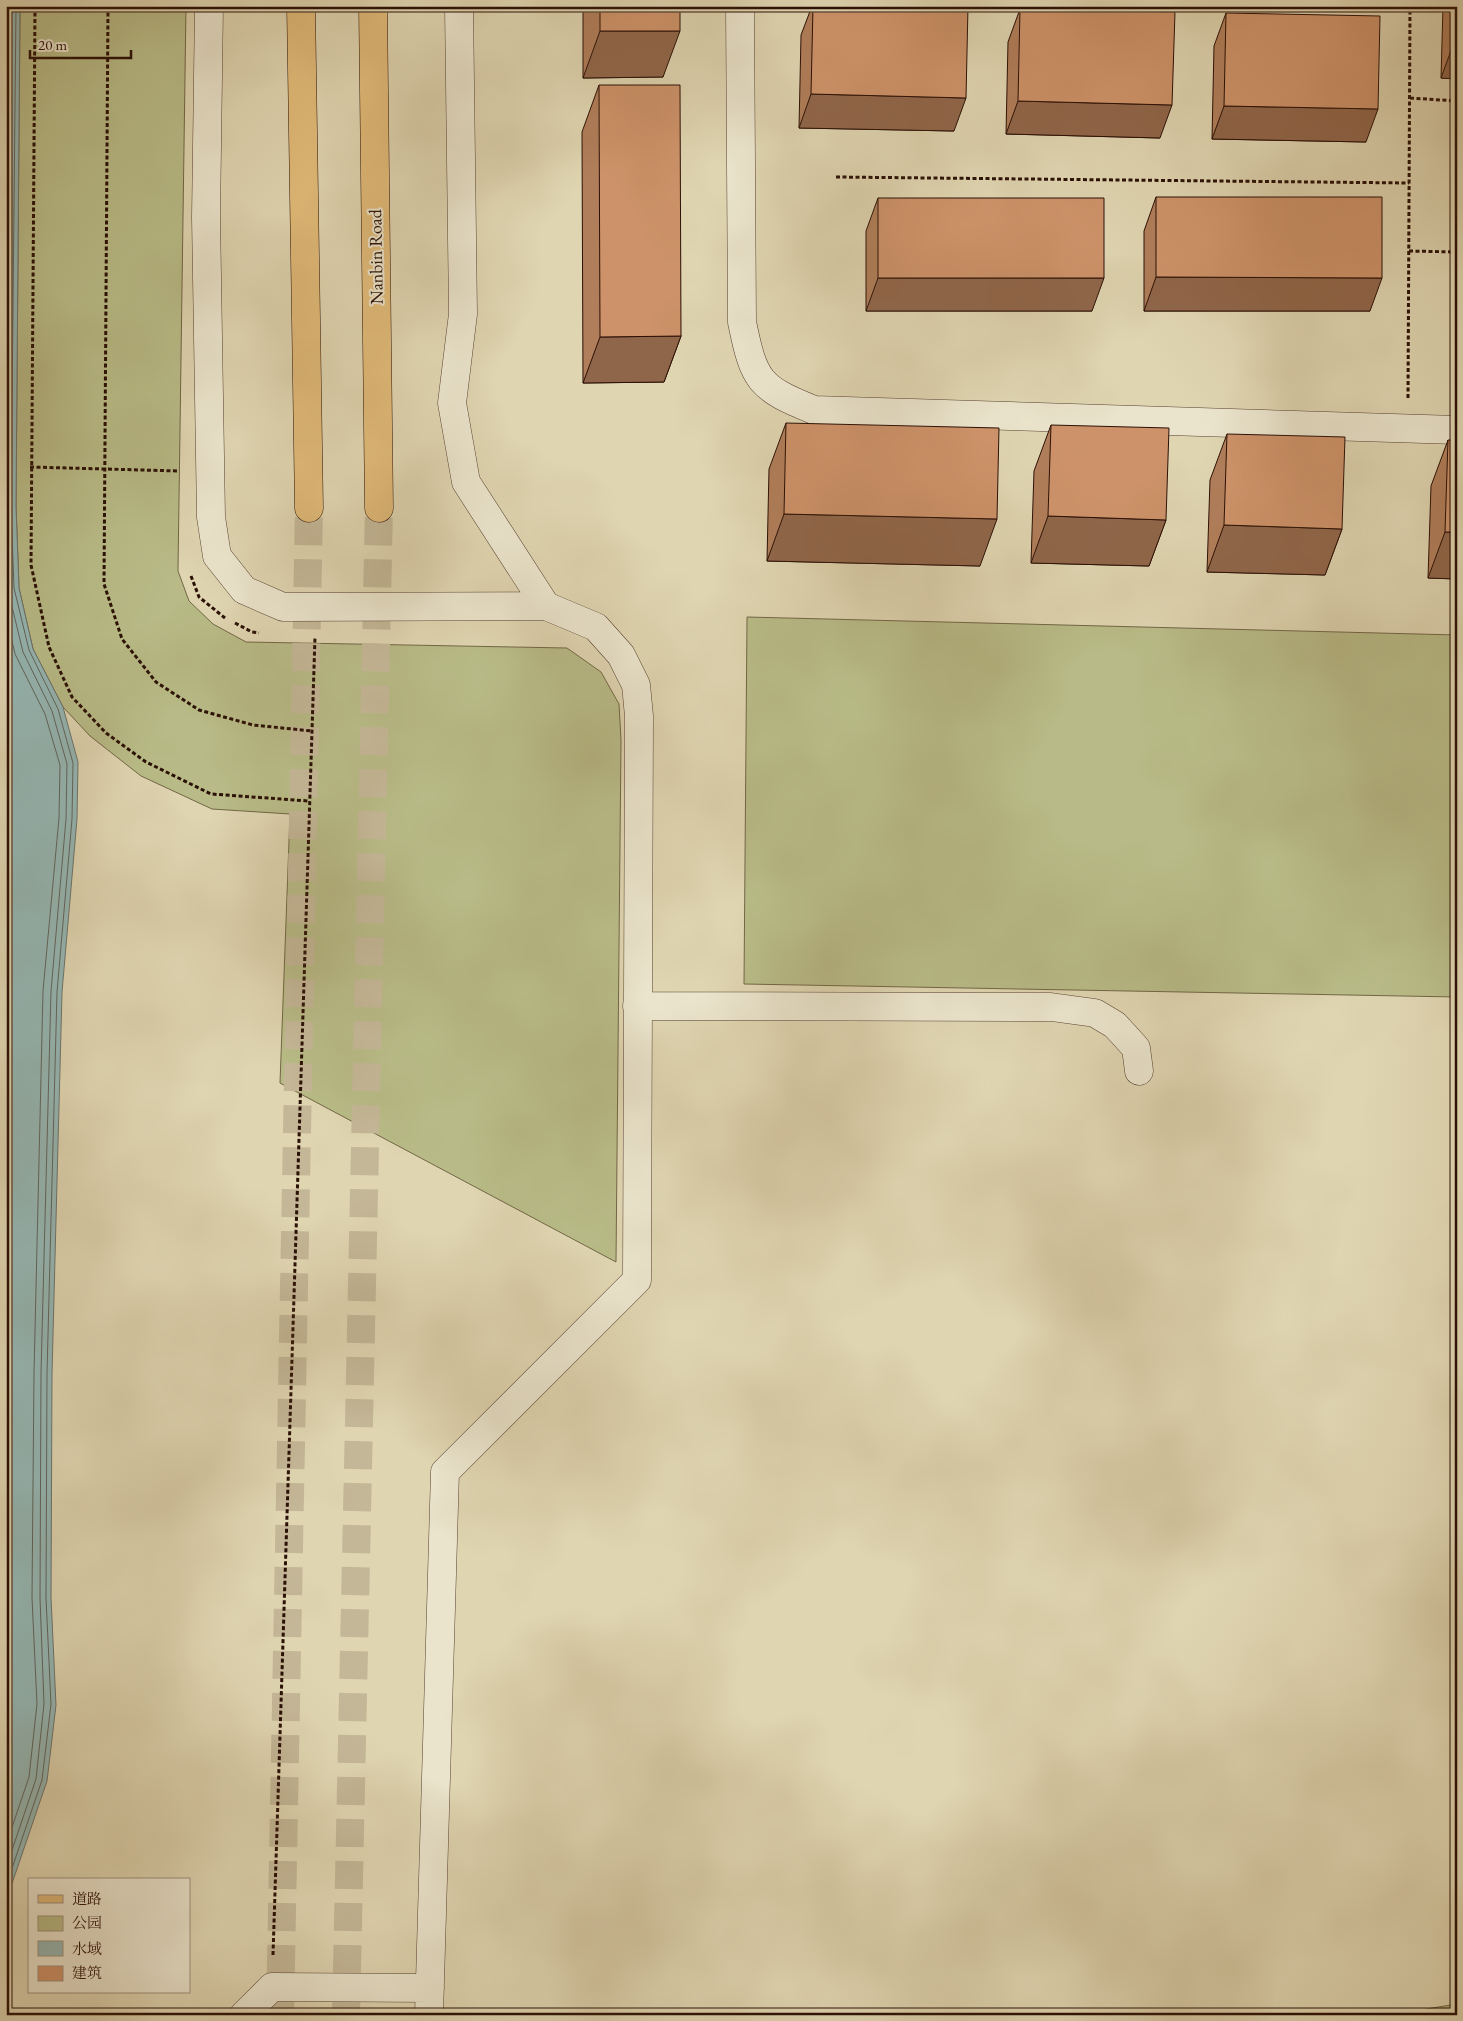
<svg xmlns="http://www.w3.org/2000/svg" width="1463" height="2021" font-family="'EB Garamond','Noto Serif SC',serif">
  <style>
    .green { fill: #b8bb87; stroke: #726646 }
    .water { fill: #95b7b4; stroke: #6b746e }
    .lines { fill: none; stroke-linecap: round; stroke-linejoin: round }
    .shore { stroke: #60645d; stroke-width: 1 }
    .major-tunnel { stroke: #c4b797; stroke-width: 28; stroke-dasharray: 28 14; stroke-linecap: butt }
    .minor-casing { stroke: #584131; stroke-width: 29 }
    .major-casing { stroke: #2b1006; stroke-width: 29 }
    .path { stroke: #2b1006; stroke-width: 3; stroke-dasharray: 4 2.5; stroke-linecap: butt }
    .minor { stroke: #eae4cc; stroke-width: 28 }
    .major { stroke: #e0ba78; stroke-width: 28 }
    .wall { fill: #b07e5a; stroke: #2b1006 }
    .shaded-wall { fill: #90664a; stroke: #2b1006 }
    .building { fill: #cd9269; stroke: #2b1006 }
    .labels { text-anchor: middle; stroke-width: 4; stroke-linejoin: round; paint-order: stroke }
    .street-label { font-size: 18px; fill: #2b1006; stroke: #eae4cc }
  </style>
  <rect width="100%" height="100%" fill="#dfd5b1"/>
  <filter id="stains"><feTurbulence type="fractalNoise" baseFrequency=".004" numOctaves="4"/><feColorMatrix values="0 0 0 0 .2 0 0 0 0 .09 0 0 0 0 .02 0 0 0 .5 -.17"/></filter>
  <radialGradient id="worn" r=".72"><stop offset=".6" stop-color="#630" stop-opacity="0"/><stop offset="1" stop-color="#630" stop-opacity=".3"/></radialGradient>
  <!-- green -->
  <path class="green" d="M20,6h166l-8,565 11,30 24,23 33,18 321,6 34,24 18,32 2,36 -5,522 -336,-179 10,-269 -78,-5 -71,-33 -51,-40 -27,-29 -30,-58 -14,-61 -3,-82z
    M747,617l710,18v362l-713,-13z
    M1457,2004v11h-67z"/>
  <!-- water -->
  <path class="water" d="M6,6h14l-4,500 3,82 14,61 30,58 15,55 -1,57 -15,173 -10,381 -1,225 5,107 -9,76 -41,120z"/>
  <g class="lines">
    <!-- shore -->
    <path class="shore" d="M6,297l3,-291
      M6,548l2,42 15,62 29,59 15,53 -1,55 -15,172 -10,382 -1,225 4,106 -8,75 -30,89
      M6,615l9,39 30,60 15,51 -1,53 -16,173 -9,382 -2,225 5,106 -8,73 -23,68
      M6,1886l36,-106 9,-76 -5,-106 1,-225 10,-381 15,-173 1,-56 -15,-54 -29,-59 -15,-62 -3,-82 5,-500"/>
    <!-- major-tunnel -->
    <path class="major-tunnel" d="M280,2015l29,-1507
      M346,2015l33,-1507"/>
    <defs>
      <path id="minor" d="M209,6l-3,211 5,300 6,39 27,34 39,17 263,-1 50,21 25,28 15,30 3,31 -2,564 -192,192 -16,543
        M459,6l4,308 -11,89 14,79 80,124
        M740,6l2,316c12,59 17,66 72,88l643,20
        M637,1006l414,1 44,6 20,12 21,23 3,23
        M244,2015l28,-28 158,1"/>
      <path id="major" d="M301,6l8,502
        M373,6l6,502"/>
    </defs>
    <!-- minor casing -->
    <use href="#minor" class="minor-casing"/>
    <!-- major casing -->
    <use href="#major" class="major-casing"/>
    <!-- path -->
    <path class="path" d="M35,6l-4,559 18,82 23,50 34,36 40,29 65,32 98,7
      M108,6l-4,578 18,55 34,43 43,28 54,15 59,6
      M1410,98l47,3
      M836,177l573,6
      M1409,251l48,1
      M1408,398l2,-392
      M30,467l149,4
      M191,576l8,21 26,21
      M235,623l17,9 7,1
      M273,1955l42,-1318"/>
    <!-- minor -->
    <use href="#minor" class="minor"/>
    <!-- major -->
    <use href="#major" class="major"/>
  </g>
  <!-- wall -->
  <path class="wall" d="M583,6h97l-17,71 -80,1z
    M812,6h1l141,125 -155,-3 2,-93z
    M1443,6h14v73l-16,-1z
    M1020,9l140,129 -154,-4 2,-92z
    M1226,13l140,129 -154,-3 2,-93z
    M599,85l82,251 -17,46 -81,1 -1,-251z
    M1156,197l214,114h-226v-80z
    M878,198l214,113h-226v-80z
    M786,423l194,143 -213,-5 2,-92z
    M1051,425l115,95 -17,46 -118,-3 3,-92z
    M1227,434l115,95 -17,46 -118,-3 3,-92z
    M1448,440l9,139 -29,-1 3,-92z"/>
  <!-- shaded-wall -->
  <path class="shaded-wall" d="M600,31h80l-17,46 -80,1z
    M1453,45h4v34l-16,-1z
    M811,94l155,4 -12,33 -155,-3z
    M1018,101l154,4 -12,33 -154,-4z
    M1224,106l154,3 -12,33 -154,-3z
    M1156,277l226,1 -12,33h-226z
    M878,278h226l-12,33h-226z
    M681,336l-17,46 -81,1 17,-46z
    M784,514l213,5 -17,47 -213,-5z
    M1048,516l118,4 -17,46 -118,-3z
    M1224,525l118,4 -17,46 -118,-3z
    M1445,532h12v47l-29,-1z"/>
  <!-- building -->
  <path class="building" d="M600,6h80v25h-80z
    M813,6h155l-2,92 -155,-4z
    M1454,6h3v39h-4z
    M1020,9l155,3 -3,93 -154,-4z
    M1226,13l154,3 -2,93 -154,-3z
    M599,85h81l1,251 -81,1z
    M1156,197h226v81l-226,-1z
    M878,198h226v80h-226z
    M786,423l213,5 -2,91 -213,-5z
    M1051,425l118,3 -3,92 -118,-4z
    M1227,434l118,3 -3,92 -118,-4z
    M1448,440h9v92h-12z"/>
  <g class="labels">
    <!-- street labels -->
    <g class="street-label">
      <text transform="translate(376 257) rotate(-91)" y="6">Nanbin Road</text>
    </g>
  </g>
  <!-- margin -->
  <rect width="1463" height="2021" fill="none" stroke="#dfd5b1" stroke-width="25"/>
  <rect x="8" y="8" width="1448" height="2006" fill="none" stroke="#2b1006" stroke-width="2.5"/>
  <rect x="12" y="12" width="1438" height="1996" fill="none" stroke="#2b1006"/>
  <!-- legend -->
  <rect x="28" y="1878" width="162" height="115" fill="#eae4cc" stroke="#9e8f7d"/>
  <rect x="38" y="1895" width="25" height="8" fill="#e0ba78" stroke="#9e8f7d"/>
  <text x="72" y="1904" font-size="15" fill="#2b1006">道路</text>
  <rect x="38" y="1916" width="25" height="15" fill="#b8bb87" stroke="#9e8f7d"/>
  <text x="72" y="1928" font-size="15" fill="#2b1006">公园</text>
  <rect x="38" y="1941" width="25" height="15" fill="#95b7b4" stroke="#9e8f7d"/>
  <text x="72" y="1954" font-size="15" fill="#2b1006">水域</text>
  <rect x="38" y="1966" width="25" height="15" fill="#cd9269" stroke="#9e8f7d"/>
  <text x="72" y="1978" font-size="15" fill="#2b1006">建筑</text>
  <!-- scale -->
  <path d="M30 50v8h101v-8" fill="none" stroke="#2b1006" stroke-width="2.5"/>
  <text x="38" y="50" font-size="15" fill="#2b1006" stroke="#eae4cc" stroke-width="4" paint-order="stroke">20 m</text>
  <rect width="100%" height="100%" filter="url(#stains)"/>
  <rect width="100%" height="100%" fill="url(#worn)"/>
</svg>
